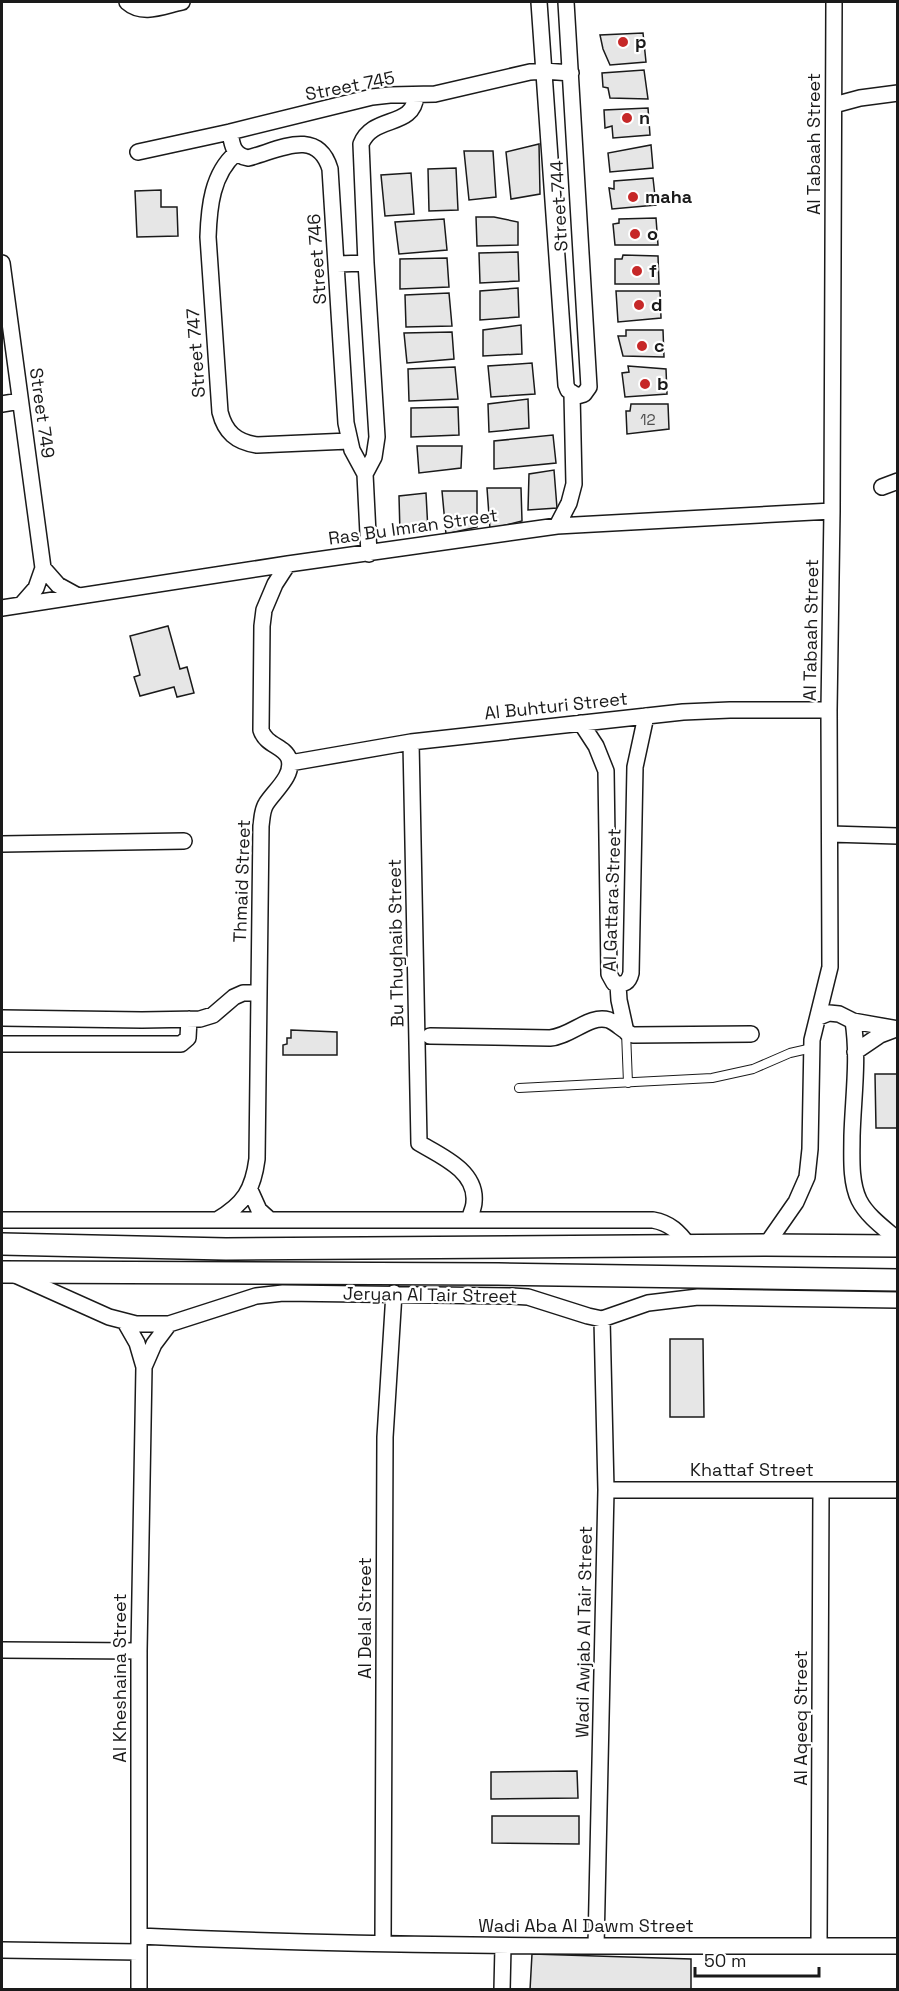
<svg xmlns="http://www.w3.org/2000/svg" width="899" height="1991" font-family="'Space Grotesk',sans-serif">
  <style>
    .building { fill: #e6e6e6; stroke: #1a1a1a; stroke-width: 1.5 }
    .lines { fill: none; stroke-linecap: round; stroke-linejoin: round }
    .lane-casing { stroke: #1a1a1a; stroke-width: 10 }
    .street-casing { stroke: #1a1a1a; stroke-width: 18 }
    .secondary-casing { stroke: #1a1a1a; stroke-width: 24 }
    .lane { stroke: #fff; stroke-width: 8 }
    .street { stroke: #fff; stroke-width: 15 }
    .secondary { stroke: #fff; stroke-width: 21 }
    .poi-dot { fill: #c62828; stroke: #fff; stroke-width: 2 }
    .labels { text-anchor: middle; stroke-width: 4.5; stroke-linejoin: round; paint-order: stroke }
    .number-label { font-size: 15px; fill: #4d4d4d }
    .poi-label { font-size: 18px; font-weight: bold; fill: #1a1a1a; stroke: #fff; text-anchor: start }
    .street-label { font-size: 18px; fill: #1a1a1a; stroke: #fff }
  </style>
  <rect width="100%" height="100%" fill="#fff"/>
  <!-- building -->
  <path class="building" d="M643,33l3,29 -36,3 -7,-16 -3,-14z
    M644,70l4,29 -38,-1 -2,-10 -5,-1 -1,-14z
    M648,108l2,27 -37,3 -1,-12 -7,2 -1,-18z
    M539,144l1,50 -29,5 -5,-47z
    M651,145l2,23 -43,4 -2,-19z
    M464,151h29l3,46 -27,3z
    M456,168l2,42 -29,1 -1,-42z
    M411,173l3,41 -29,2 -4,-41z
    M653,178l3,27 -44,4 -3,-21 5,1v-8z
    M161,190v17h16l1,29 -41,1 -2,-46z
    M476,217h18l24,5v23l-41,1z
    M656,218l2,27h-43l-2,-21 6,-1v-4z
    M444,219l3,31 -48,4 -4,-32z
    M518,252l1,29 -39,2 -1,-30z
    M623,255l35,1 1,28h-44v-25h7z
    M447,258l2,29 -49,2v-30z
    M518,288l1,29 -39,3v-29z
    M616,291h44l1,27 -43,4z
    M449,293l3,33 -46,1 -1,-32z
    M521,325l1,29 -39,2v-26z
    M626,330h37l1,27 -41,-1 -5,-20h8z
    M452,332l2,27 -47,4 -3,-30z
    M532,363l3,31 -44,3 -3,-31z
    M628,366l38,3 1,25 -42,3 -3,-24 7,-1z
    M455,367l3,32 -49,2 -1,-32z
    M528,399l1,29 -40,4 -1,-28z
    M631,404h37l1,25 -42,5 -1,-23h4z
    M458,407l1,28 -48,2v-29z
    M553,435l3,28 -62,6v-28z
    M417,446h45l-1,22 -42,5z
    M554,470l3,38 -29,2 1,-36z
    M487,488h34l1,33 -32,8z
    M442,491h35v36l-31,7z
    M426,493l2,38 -28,2 -1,-37z
    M168,626l12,43 7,-2 7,26 -17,4 -3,-10 -34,9 -6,-19 6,-2 -10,-39z
    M291,1030l46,2v23h-54v-10l4,-1v-6h4z
    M875,1074h23v54h-22z
    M670,1339h33l1,78h-34z
    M577,1771l1,27 -87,1v-27z
    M492,1816h87v28l-87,-1z
    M532,1954l159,5v31h-161z"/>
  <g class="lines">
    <defs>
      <path id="lane" d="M626,1032l2,51
        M519,1088l193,-10 41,-9 37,-16 22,-5"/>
      <path id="street" d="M127,2c16,14 36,4 55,0
        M539,2l27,383 2,5 9,6 7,-2 5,-7 -23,-385
        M834,105l26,-7 38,-5
        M230,132c2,13 3,23 18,26 29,-7 69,-32 82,11l16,254 6,27 13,24 4,80
        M138,152l92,-20 142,-35 18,-2 45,-1 95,-22 14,-1 27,2
        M236,153c-24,21 -27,54 -28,84l12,175c5,20 16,30 37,33l92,-4
        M2,263l41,305 -7,20 -14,16
        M337,264l29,-1
        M2,404l18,-3
        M365,474l9,-17 3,-20 -11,-174 -5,-119c12,-30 53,-15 55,-49
        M882,487l16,-6
        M557,526l12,-23 5,-19 -2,-90
        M43,568l15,17 20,11
        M2,608l286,-44 269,-38 275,-15
        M581,723l15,23 10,25 3,203 5,9c10,3 15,-1 17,-10l4,-206 11,-51
        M411,742l8,401c22,13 58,28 55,59 0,6 -4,13 -5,18
        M290,763l121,-21 272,-30 47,-2h99
        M830,834l68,2
        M2,844l182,-3
        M618,985l1,15 7,32
        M819,1017l10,-4 10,1 14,7 45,8
        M2,1018l140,2 58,-1 13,-4 21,-18 9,-4h15
        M853,1021c6,37 0,78 -1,115 0,20 -2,45 7,64 8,16 25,28 39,40
        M430,1036l120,2c22,-2 39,-24 59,-18 9,4 15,12 24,15l118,-1
        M2,1044h179l7,-6 1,-19
        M855,1052l25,-17 16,-6
        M250,1190l9,20 11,10
        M2,1220h651c17,3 26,12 36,26
        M217,1220c27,-16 36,-30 40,-61l4,-333c1,-7 1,-16 5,-22 8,-13 28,-28 23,-45 -4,-13 -23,-13 -28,-29l1,-104 2,-16 11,-26 13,-20
        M766,1245l30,-43 11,-25 3,-28 2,-109 18,-73 -1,-257 3,-199 2,-509
        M13,1274l96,43 27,7h33l87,-28 27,-3 229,3 16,1 60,19 14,3 46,-16 50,-6 200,3
        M125,1322l12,21 7,24 -5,284v339
        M144,1367l10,-23 15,-20
        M606,1490h292
        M2,1650l137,1
        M139,1936c253,12 506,10 759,10
        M383,1943l2,-506 9,-144
        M596,1946l10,-456 -4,-171
        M819,1946l2,-456
        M2,1950l137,2
        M502,1990l1,-44"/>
      <path id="secondary" d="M2,1244l224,5 540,-4 132,1
        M2,1272l496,2 400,6"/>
    </defs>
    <!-- lane casing -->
    <use href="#lane" class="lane-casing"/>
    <!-- street casing -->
    <use href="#street" class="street-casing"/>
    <!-- secondary casing -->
    <use href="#secondary" class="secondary-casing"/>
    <!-- lane -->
    <use href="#lane" class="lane"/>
    <!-- street -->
    <use href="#street" class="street"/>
    <!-- secondary -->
    <use href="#secondary" class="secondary"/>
  </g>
  <!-- markers -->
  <g class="poi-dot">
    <circle cx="623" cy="42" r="6"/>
    <circle cx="627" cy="118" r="6"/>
    <circle cx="633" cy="197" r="6"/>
    <circle cx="635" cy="234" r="6"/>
    <circle cx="637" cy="271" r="6"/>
    <circle cx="639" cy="305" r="6"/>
    <circle cx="642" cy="346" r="6"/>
    <circle cx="645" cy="384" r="6"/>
  </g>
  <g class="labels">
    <!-- number labels -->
    <g class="number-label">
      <text x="648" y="425">12</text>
    </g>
    <!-- poi labels -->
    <g class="poi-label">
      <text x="635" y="48">p</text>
      <text x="639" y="124">n</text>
      <text x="645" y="203">maha</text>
      <text x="647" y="240">o</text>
      <text x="649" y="277">f</text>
      <text x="651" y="311">d</text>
      <text x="654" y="352">c</text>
      <text x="657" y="390">b</text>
    </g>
    <!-- street labels -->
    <g class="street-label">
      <text transform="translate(350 86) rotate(-11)" y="6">Street 745</text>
      <text transform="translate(814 144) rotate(-90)" y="6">Al Tabaah Street</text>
      <text transform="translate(559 206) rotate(-93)" y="6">Street 744</text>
      <text transform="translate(317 259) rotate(-94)" y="6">Street 746</text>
      <text transform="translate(196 353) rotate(-94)" y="6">Street 747</text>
      <text transform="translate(42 413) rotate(82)" y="6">Street 749</text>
      <text transform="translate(413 527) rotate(-8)" y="6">Ras Bu Imran Street</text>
      <text transform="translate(811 630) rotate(-89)" y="6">Al Tabaah Street</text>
      <text transform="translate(556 706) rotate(-6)" y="6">Al Buhturi Street</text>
      <text transform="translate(242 881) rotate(-88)" y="6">Thmaid Street</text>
      <text transform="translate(612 900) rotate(-88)" y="6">Al Gattara Street</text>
      <text transform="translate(396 943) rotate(-91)" y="6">Bu Thughaib Street</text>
      <text transform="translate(430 1295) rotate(1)" y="6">Jeryan Al Tair Street</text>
      <text x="752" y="1476">Khattaf Street</text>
      <text transform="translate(365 1618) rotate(-90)" y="6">Al Delal Street</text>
      <text transform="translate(584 1632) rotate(-89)" y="6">Wadi Awjab Al Tair Street</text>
      <text transform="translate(120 1678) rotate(-90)" y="6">Al Kheshaina Street</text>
      <text transform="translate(801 1718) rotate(-90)" y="6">Al Aqeeq Street</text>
      <text x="586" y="1932">Wadi Aba Al Dawm Street</text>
    </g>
  </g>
  <!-- border -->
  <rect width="899" height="1991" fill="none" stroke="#1a1a1a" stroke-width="6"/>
  <!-- scale -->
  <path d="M695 1967v9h124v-9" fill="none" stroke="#1a1a1a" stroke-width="3"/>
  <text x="704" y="1967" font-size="18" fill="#1a1a1a" stroke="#ffffff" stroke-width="4.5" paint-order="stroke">50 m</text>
</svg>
